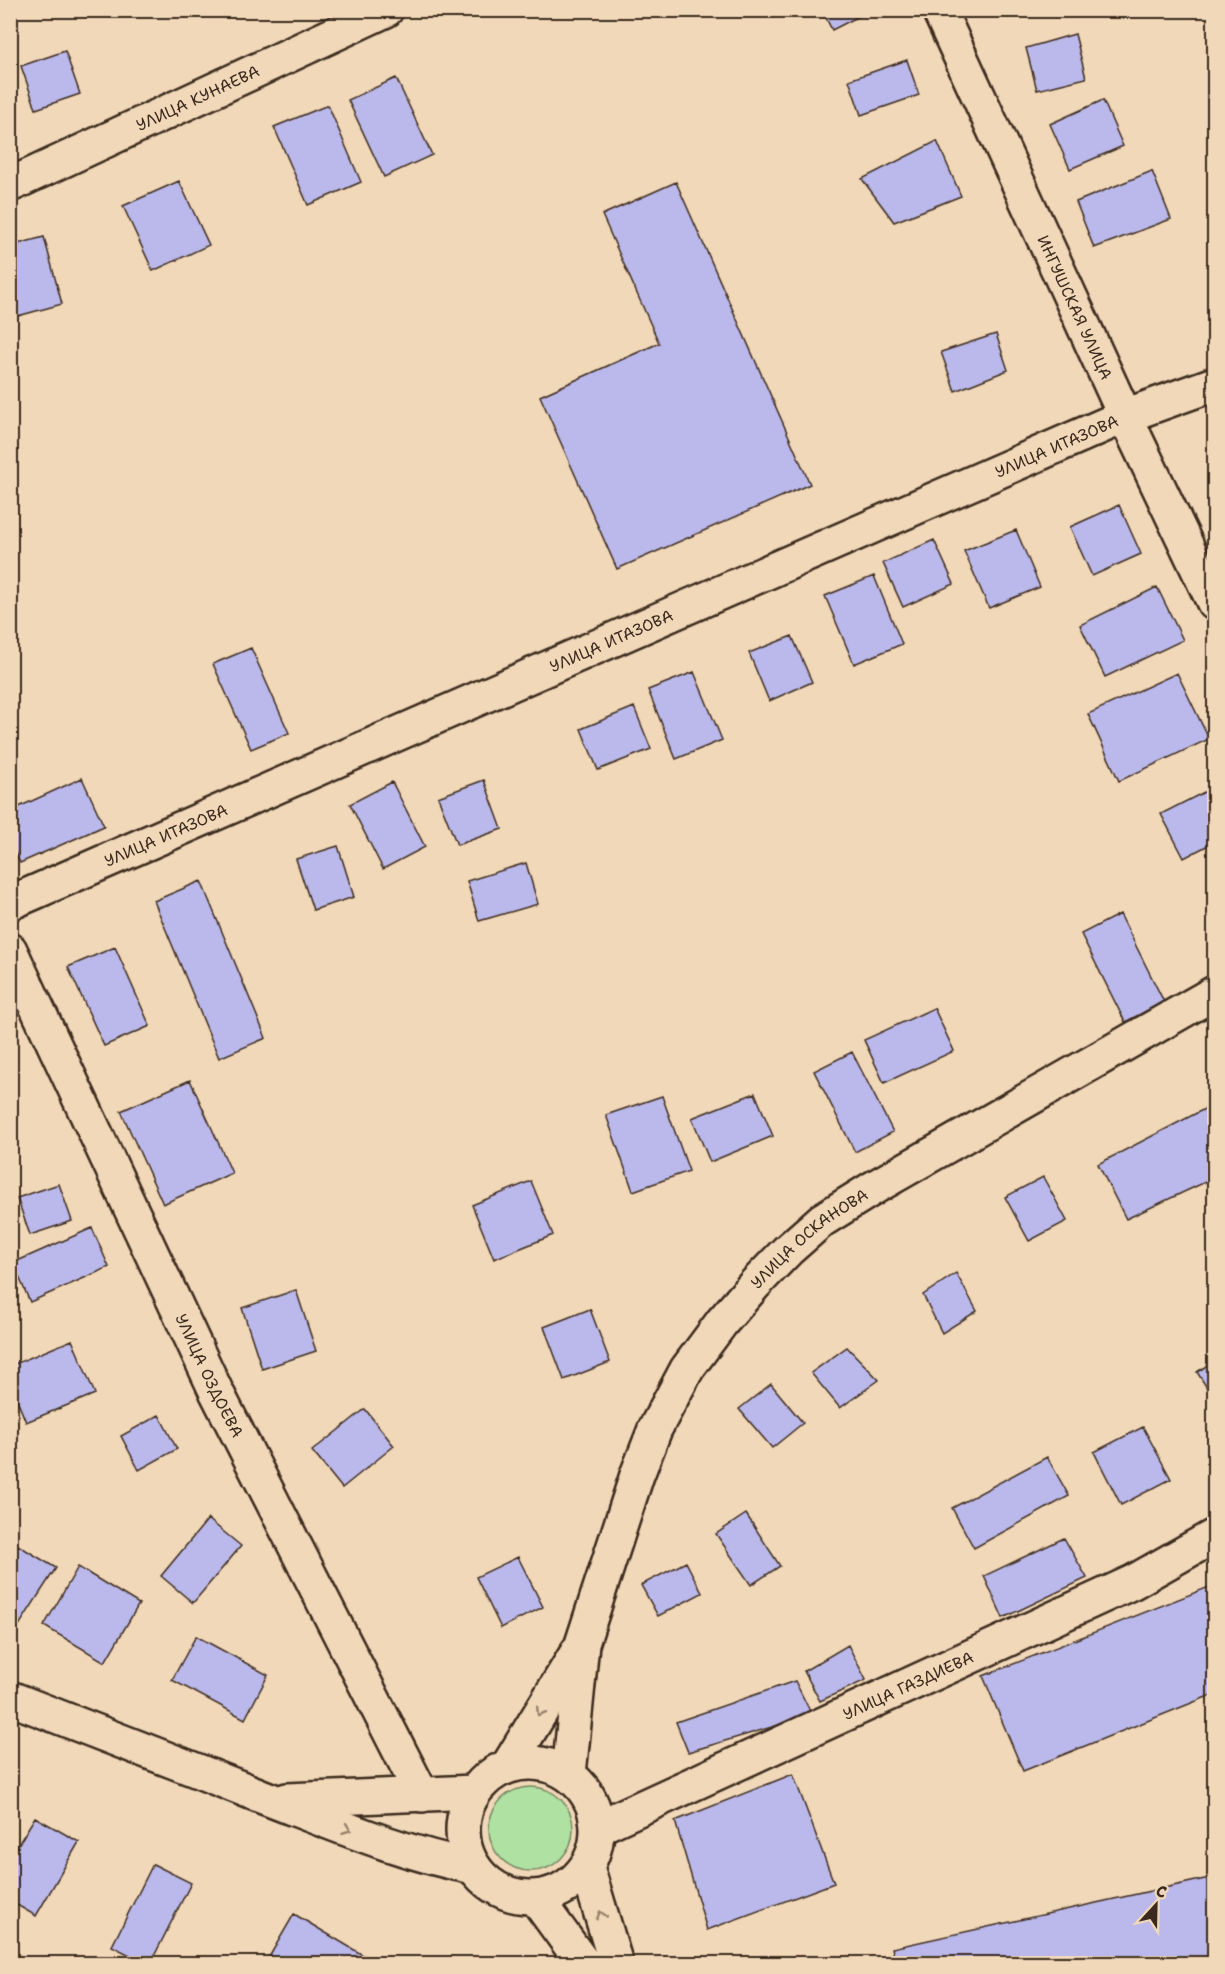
<svg xmlns="http://www.w3.org/2000/svg" width="1225" height="1974" font-family="'Shantell Sans',sans-serif">
  <style>
    .green { fill: #afe1a2; stroke: #758660; stroke-width: 1.5 }
    .building { fill: #bbb9eb; stroke: #3b2a1e; stroke-width: 1.5 }
    .lines { fill: none; stroke-linecap: round; stroke-linejoin: round }
    .minor-casing { stroke: #3b2a1e; stroke-width: 38 }
    .secondary-casing { stroke: #3b2a1e; stroke-width: 38 }
    .primary-casing { stroke: #3b2a1e; stroke-width: 38 }
    .minor { stroke: #f1d8b9; stroke-width: 33 }
    .secondary { stroke: #f1d8b9; stroke-width: 33 }
    .primary { stroke: #f1d8b9; stroke-width: 33 }
    .oneway { stroke: #96816c }
    .labels { text-anchor: middle; stroke-width: 6; stroke-linejoin: round; paint-order: stroke }
    .street-label { font-size: 16px; fill: #3b2a1e; stroke: #f1d8b9 }
  </style>
  <rect width="100%" height="100%" fill="#f1d8b9"/>
  <filter id="ink" filterUnits="userSpaceOnUse"><feTurbulence type="fractalNoise" baseFrequency=".0167" numOctaves="2"/><feDisplacementMap in="SourceGraphic" scale="12" xChannelSelector="R" yChannelSelector="G"/><feConvolveMatrix kernelMatrix="1 2 1 2 8 2 1 2 1" color-interpolation-filters="sRGB"/></filter>
  <g filter="url(#ink)">
    <!-- green -->
    <path class="green" d="M489 1829a42 42 0 1 1 84 0a42 42 0 1 1-84 0Z"/>
    <!-- building -->
    <path class="building" d="M822,10h49l-39,20z
      M1075,34l11,44 -49,12 -11,-42z
      M65,51l15,43 -44,15 -15,-43z
      M907,60l12,35 -58,20 -12,-35z
      M396,78l36,77 -48,22 -36,-77z
      M1103,100l20,46 -53,23 -20,-45z
      M328,105l33,77 -53,23 -34,-78z
      M937,141l24,55 -67,26 -32,-43z
      M1152,171l19,48 -77,29 -18,-46z
      M179,181l30,64 -56,26 -30,-65z
      M676,182l134,302 -193,85 -77,-173 119,-53 -57,-128z
      M44,237l18,67 -48,13 -4,-14v-57z
      M996,334l12,36 -53,21 -14,-39z
      M1119,505l22,49 -49,22 -22,-49z
      M1016,530l24,57 -51,21 -25,-57z
      M934,540l20,44 -51,23 -20,-44z
      M874,576l28,68 -48,20 -29,-68z
      M1157,587l26,53 -78,37 -25,-52z
      M792,636l20,46 -43,19 -20,-48z
      M251,648l38,85 -38,16 -38,-85z
      M694,672l28,68 -46,19 -28,-69z
      M1177,673l32,66 -90,42 -31,-67z
      M634,707l17,42 -53,21 -17,-41z
      M82,778l22,48 -84,37 -10,-21v-31z
      M484,780l18,49 -45,16 -19,-48z
      M392,782l33,65 -42,22 -33,-65z
      M1214,787v55l-30,16 -23,-44z
      M338,846l16,51 -41,13 -17,-51z
      M526,863l12,41 -59,17 -12,-40z
      M201,881l65,157 -47,20 -65,-157z
      M1120,914l44,88 -39,20 -44,-88z
      M115,947l35,79 -46,20 -36,-79z
      M934,1008l20,43 -70,32 -20,-43z
      M852,1052l41,80 -38,20 -41,-81z
      M190,1080l42,93 -69,31 -42,-93z
      M755,1093l18,43 -63,26 -18,-44z
      M662,1096l27,75 -56,20 -27,-76z
      M1214,1104v74l-88,41 -28,-55z
      M1043,1177l24,44 -38,20 -24,-44z
      M531,1181l22,54 -59,24 -22,-54z
      M59,1184l13,37 -42,14 -13,-37z
      M92,1228l17,39 -79,35 -17,-39z
      M956,1273l21,38 -35,22 -19,-38z
      M296,1290l20,61 -54,18 -20,-61z
      M590,1309l20,53 -46,18 -20,-53z
      M72,1340l23,54 -69,28 -16,-39v-17z
      M847,1347l32,33 -39,28 -29,-35z
      M1214,1361v38l-17,-27z
      M771,1384l32,39 -31,25 -33,-39z
      M365,1409l29,37 -52,42 -30,-37z
      M159,1415l18,34 -38,21 -18,-34z
      M1143,1427l28,52 -50,26 -27,-53z
      M1047,1457l22,39 -95,52 -22,-40z
      M746,1514l34,52 -29,19 -35,-51z
      M208,1519l33,27 -48,57 -32,-27z
      M1064,1538l23,40 -84,40 -19,-42z
      M16,1544l40,24 -38,59 -8,-5v-70z
      M518,1557l25,50 -42,21 -25,-51z
      M686,1562l16,31 -44,23 -17,-31z
      M78,1567l61,37 -34,58 -61,-36z
      M1214,1585v109l-191,77 -40,-95z
      M196,1636l72,39 -23,44 -73,-39z
      M848,1645l18,35 -46,21 -16,-30z
      M795,1681l17,34 -124,37 -12,-30z
      M793,1774l41,109 -127,47 -32,-109z
      M35,1817l44,25 -43,74 -26,-15v-43z
      M153,1864l38,19 -41,81h-2l-36,-18z
      M1214,1877v87h-318l-4,-16z
      M294,1914l84,50h-113z"/>
    <g class="lines">
      <defs>
        <g id="minor">
          <path id="s1" d="M939,10l186,406 89,187"/>
          <path id="s2" d="M10,185l376,-175"/>
          <path id="s3" d="M10,903l1115,-487 89,-32"/>
          <path id="s4" d="M10,950l206,441 206,404"/>
          <path id="s5" d="M599,1827l534,-245 81,-46"/>
        </g>
        <g id="secondary">
          <path d="M10,1698c86,33 171,66 256,100 68,26 135,55 208,69"/>
          <path d="M508,1766l70,-115"/>
          <path id="s6" d="M569,1774l13,-130 55,-169 18,-46 32,-60 35,-47 33,-38 33,-34 34,-30 53,-33 339,-194"/>
          <path d="M287,1800l187,-8"/>
        </g>
        <path id="primary" d="M463 1830a67 67 0 1 1 134 0a67 67 0 1 1-134 0Z
          M587,1867l29,97
          M535,1897l49,67"/>
      </defs>
      <!-- minor casing -->
      <use href="#minor" class="minor-casing"/>
      <!-- secondary casing -->
      <use href="#secondary" class="secondary-casing"/>
      <!-- primary casing -->
      <use href="#primary" class="primary-casing"/>
      <!-- minor -->
      <use href="#minor" class="minor"/>
      <!-- secondary -->
      <use href="#secondary" class="secondary"/>
      <!-- primary -->
      <use href="#primary" class="primary"/>
    </g>
    <!-- one-way arrows -->
    <defs><path id="oneway-chevron" d="M-2-3.5L2.5 0L-2 3.5" fill="none" stroke-width="1.6" stroke-linecap="round" stroke-linejoin="round" transform="scale(1.5)"/></defs>
    <g class="oneway">
      <use href="#oneway-chevron" transform="translate(540 1712) rotate(121)"/>
      <use href="#oneway-chevron" transform="translate(347 1829) rotate(20)"/>
      <use href="#oneway-chevron" transform="translate(601 1915) rotate(-106)"/>
    </g>
  </g>
  <g class="labels">
    <!-- street labels -->
    <g class="street-label">
      <text dy="6" stroke="none"><textPath href="#s2" startOffset="207">УЛИЦА КУНАЕВА</textPath></text>
      <text dy="6" stroke="none"><textPath href="#s1" startOffset="327">ИНГУШСКАЯ УЛИЦА</textPath></text>
      <text dy="6" stroke="none"><textPath href="#s3" startOffset="1142">УЛИЦА ИТАЗОВА</textPath></text>
      <text dy="6" stroke="none"><textPath href="#s3" startOffset="656">УЛИЦА ИТАЗОВА</textPath></text>
      <text dy="6" stroke="none"><textPath href="#s3" startOffset="170">УЛИЦА ИТАЗОВА</textPath></text>
      <text dy="6" stroke="none"><textPath href="#s6" startOffset="606">УЛИЦА ОСКАНОВА</textPath></text>
      <text dy="6" stroke="none"><textPath href="#s4" startOffset="470">УЛИЦА ОЗДОЕВА</textPath></text>
      <text dy="6" stroke="none"><textPath href="#s5" startOffset="340">УЛИЦА ГАЗДИЕВА</textPath></text>
    </g>
  </g>
  <!-- margin -->
  <rect width="1225" height="1974" fill="none" stroke="#f1d8b9" stroke-width="36"/>
  <rect x="18" y="18" width="1189" height="1938" fill="none" stroke="#3b2a1e" stroke-width="2" filter="url(#ink)"/>
  <!-- north arrow -->
  <g transform="translate(1156 1905) rotate(22)" stroke="#f1d8b9" stroke-width="4.5" paint-order="stroke">
  <path d="M0-4.5L10 22L0 15L-10 22Z" fill="#3b2a1e"/>
  <text y="-9" font-size="16" font-weight="bold" text-anchor="middle" fill="#3b2a1e">С</text>
  </g>
</svg>
